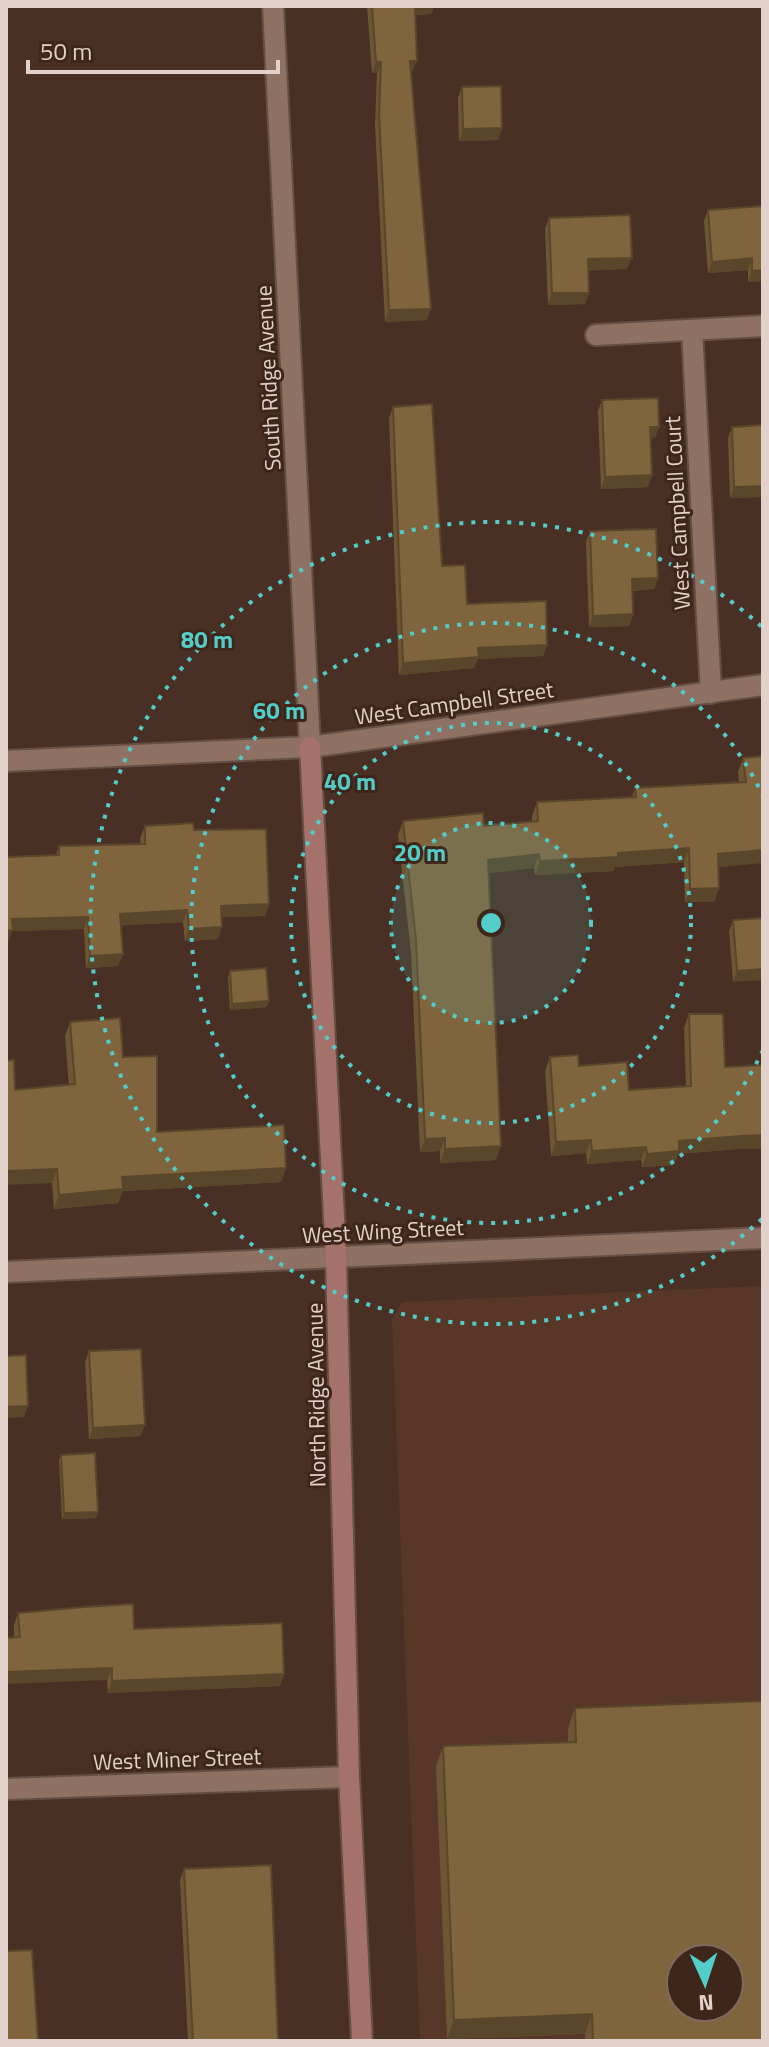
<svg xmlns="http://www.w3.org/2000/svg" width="769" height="2047" font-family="'Titillium Web',sans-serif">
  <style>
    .built { fill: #583728; fill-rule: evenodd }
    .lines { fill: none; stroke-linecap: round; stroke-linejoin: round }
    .street-casing { stroke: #654f45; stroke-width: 24 }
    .secondary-casing { stroke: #654f45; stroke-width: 24 }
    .street { stroke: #8f7163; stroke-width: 20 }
    .secondary { stroke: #a5726b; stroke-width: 20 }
    .wall { fill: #6e5634 }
    .shaded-wall { fill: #5a462b }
    .building { fill: #80643d; stroke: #5a462b; stroke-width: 2; fill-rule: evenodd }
    .ring { fill: none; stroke: #53cdca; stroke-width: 4; stroke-dasharray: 4 8 }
    .labels { text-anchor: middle; stroke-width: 6; stroke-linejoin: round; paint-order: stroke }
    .street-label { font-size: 22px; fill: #e2d1ca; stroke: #3f261a }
    .centre { fill: #53cdca; stroke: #3f261a; stroke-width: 4 }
    .ring-label { font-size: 24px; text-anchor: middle; font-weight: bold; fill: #53cdca; stroke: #3f261a; stroke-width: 6; stroke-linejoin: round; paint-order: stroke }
  </style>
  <rect width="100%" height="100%" fill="#4a3024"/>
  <!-- built -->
  <path class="built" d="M763,1286v755h-343l-28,-722 10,-17zM681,1959h48v48h-48z"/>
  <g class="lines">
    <defs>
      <path id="street" d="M273,6l37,741
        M692,330l19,363
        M596,335l167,-9
        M6,761l304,-14 453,-62
        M6,1272l757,-34
        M6,1789l343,-12"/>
      <path id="secondary" d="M310,747l26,510 13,520 13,264"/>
    </defs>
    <!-- street casing -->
    <use href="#street" class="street-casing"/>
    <!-- secondary casing -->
    <use href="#secondary" class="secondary-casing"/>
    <!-- street -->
    <use href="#street" class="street"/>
    <!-- secondary -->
    <use href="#secondary" class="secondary"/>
  </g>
  <!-- wall -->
  <path class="wall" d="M367,6h67l-3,8 -16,1 -3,57h-1l16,248 -42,2 -10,-197 2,-52h-5z
    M462,87l40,41 -4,12 -39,1 -1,-43z
    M763,206v75l-15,1v-12l-40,3 -4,-52 4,-11z
    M549,218l78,51 -39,1 1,23 -4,11 -37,1 -3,-76z
    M602,400l53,38h-4l1,37 -4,12 -47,2 -3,-78z
    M393,407l49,159 25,38 80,41 -4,11 -65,3 -4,9 -75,7 -10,-257z
    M763,425v72l-33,1 -2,-60 4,-11z
    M590,531l68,47 -4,11 -22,2 1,23 -4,12 -40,1 -3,-85z
    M763,756l-45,112 1,20 -5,14h-29l-1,-40 -69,5 -2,4 -78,4 -1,-7 -45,5 7,287 -56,3v-12l-20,1 -9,-199 -13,-118 5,-14 81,5 48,-4v-6l5,-14 95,-5 3,-9 104,-6 -1,-10 5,-14z
    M145,826l49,4 75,74 -4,12 -43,1 -4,22 -33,2 -2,-19 -62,3 -3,41 -32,2 -2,-39 -72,2 -4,11 -2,-85 50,-2 3,-9 82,-2 -1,-6z
    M763,918l-30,64 -4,-51 4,-11z
    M230,971l37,36 -37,3 -2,-33z
    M689,1014l36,53 38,-2v84h-26l-59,5 -4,11 -32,2 -1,-7 -54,4 -1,-11 -35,3 -6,-85 5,-14 29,9 50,24 57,-4 -2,-58z
    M70,1022l53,35 34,75 129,36 -5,14 -158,9 -5,12 -64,6 -2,-26 -37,-93 54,-5 -4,-49z
    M89,1351l56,74 -5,11 -51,3 -4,-77z
    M61,1455l35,63 -34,1 -3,-59z
    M18,1613l116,16 146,57 -172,7 -1,-13 -93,-42v-13z
    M575,1708l188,333h-178v-7l-138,5 -11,-273 7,-20 125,-4v-14z
    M184,1869l94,172h-90l-8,-161z"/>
  <!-- shaded-wall -->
  <path class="shaded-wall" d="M414,6h20l-3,8 -20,1z
    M410,61h7l-5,11h-6z
    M376,62h5l-4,11h-5z
    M502,128l-4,12 -39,1 4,-12z
    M632,258l-5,11 -43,2 4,-12z
    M752,258l-4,12 -40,3 4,-11z
    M763,270v11l-15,1 4,-11z
    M552,293h37l-4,11 -37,1z
    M431,309l-4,11 -42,2 4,-12z
    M650,427h9l-4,11h-9z
    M652,475l-4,12 -47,2 4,-12z
    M763,486v11l-33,1 4,-11z
    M658,578l-4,11 -26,2 4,-12z
    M633,614l-4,12 -40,1 4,-11z
    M547,645l-4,11 -65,3 -4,9 -75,7 4,-12 75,-15z
    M689,848l-5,14 -69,5 -2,4 -78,4 5,-14 78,-8z
    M763,850v13l-50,5 5,-14z
    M539,854l-5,14 -51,6 5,-14z
    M719,888l-5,14h-29l5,-13z
    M269,904l-4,12 -48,1 4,-11z
    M187,910l-4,12 -67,4 4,-12z
    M88,917l-4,12 -72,2 -4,11h-2v-11l6,-12z
    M222,927l-4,12 -33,2 4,-12z
    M123,954l-5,12 -32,2 4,-12z
    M763,969v11l-30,2 4,-11z
    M269,1001l-2,6 -37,3 2,-6z
    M763,1135v14h-26l-59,5 -4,11 -32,2 5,-13 32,-13 63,-5z
    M445,1138l-5,13 -20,1 5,-13z
    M591,1140l-5,13 -35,3 5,-14z
    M501,1146l-5,14 -56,3 5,-14z
    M646,1147l-5,13 -54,4 5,-13z
    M286,1168l-5,14 -158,9 -5,12 -64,6 5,-14 63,-18z
    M57,1169l-5,14 -46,2v-14z
    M28,1406l-4,11 -18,1v-11z
    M145,1425l-5,11 -51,3 4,-11z
    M98,1512l-2,6 -34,1 2,-6z
    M112,1668l-5,12 -101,4v-12z
    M284,1674l-4,12 -172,7 4,-12z
    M592,2014l-7,20 -138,5 7,-19z"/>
  <!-- building -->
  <path class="building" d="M372,6h43l2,55h-7l21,248 -42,1 -10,-196 2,-52h-5z
    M501,86l1,42 -39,1 -1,-42z
    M763,206v64l-11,1v-13l-40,4 -4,-52z
    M630,215l2,43 -44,1 1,34h-37l-3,-75z
    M658,398l1,29h-9l2,48 -47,2 -3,-77z
    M432,404l10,162 23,-1 2,39 79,-3 1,44 -69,3 1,9 -76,6 -10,-256z
    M763,425v61l-29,1 -2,-60z
    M656,529l2,49 -26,1 1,35 -40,2 -3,-85z
    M763,756v94l-45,4 1,34 -29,1 -1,-41 -71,5v4l-78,4 -1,-7 -51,6 13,286 -56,3v-11l-20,1 -9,-199 -13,-119 80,-8 1,13 54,-5 -1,-19 99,-5 -1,-9 111,-6 -3,-24z
    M193,823l1,7 72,-1 3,75 -48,2 1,21 -33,2 -2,-19 -67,4 3,40 -33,2 -2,-39 -76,2 1,11 -7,1v-74l53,-2v-9l86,-2v-18z
    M763,918v51l-26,2 -4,-51z
    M266,968l3,33 -37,3 -2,-33z
    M689,1014h34l2,53 38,-2v70l-21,1 -63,5v10l-32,3 -1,-7 -54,4 -1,-11 -35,2 -6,-85 28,-2 1,11 48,-4 2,28 62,-4z
    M120,1018l3,39 34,-1v76l127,-7 2,43 -164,9 1,12 -64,6 -2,-26 -51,2v-110l8,-1 1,30 60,-6 -5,-62z
    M141,1349l4,76 -52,3 -4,-77z
    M26,1355l2,51 -22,1v-51z
    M95,1453l3,59 -34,1 -3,-58z
    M133,1604l1,25 148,-6 2,51 -172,7v-13l-106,4v-34l14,-1 -2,-24 66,-6z
    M763,1701v340h-170l-1,-27 -138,6 -11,-274 133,-4 -1,-34zM681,1959h48v48h-48z
    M271,1865l7,176h-85l-9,-172z
    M32,1950l6,91h-32v-90z"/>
  <!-- distance rings -->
  <circle cx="491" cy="923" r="100" fill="#53cdca" fill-opacity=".12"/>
  <g class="ring">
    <circle cx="491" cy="923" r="100"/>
    <circle cx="491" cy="923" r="200"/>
    <path d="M763 1050A300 300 0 1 1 763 796"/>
    <path d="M762 1219A401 401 0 1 1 762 627"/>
  </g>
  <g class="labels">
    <!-- street labels -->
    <g class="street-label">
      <text transform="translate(268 378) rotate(-93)" y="8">South Ridge Avenue</text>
      <text transform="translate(677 513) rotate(-93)" y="8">West Campbell Court</text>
      <text transform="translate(454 703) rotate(-8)" y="8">West Campbell Street</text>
      <text transform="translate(383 1231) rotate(-3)" y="8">West Wing Street</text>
      <text transform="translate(316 1395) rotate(-91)" y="8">North Ridge Avenue</text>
      <text transform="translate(177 1759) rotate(-2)" y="8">West Miner Street</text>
    </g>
  </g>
  <circle cx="491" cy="923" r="12" class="centre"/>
  <g class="ring-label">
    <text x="207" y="648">80 m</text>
    <text x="279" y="719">60 m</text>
    <text x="350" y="790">40 m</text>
    <text x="420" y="861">20 m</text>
  </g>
  <!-- border -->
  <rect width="769" height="2047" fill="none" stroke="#e2d1ca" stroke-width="16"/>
  <!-- north arrow -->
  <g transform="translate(705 1983) rotate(177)"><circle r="38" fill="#3f261a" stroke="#806a60" stroke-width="2"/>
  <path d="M0-6L14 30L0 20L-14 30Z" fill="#53cdca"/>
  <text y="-12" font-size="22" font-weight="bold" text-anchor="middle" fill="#e2d1ca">N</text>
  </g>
  <!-- scale -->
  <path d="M28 60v12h250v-12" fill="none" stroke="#e2d1ca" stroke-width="4"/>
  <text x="40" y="60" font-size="24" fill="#e2d1ca" stroke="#3f261a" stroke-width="6" paint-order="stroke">50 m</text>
</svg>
